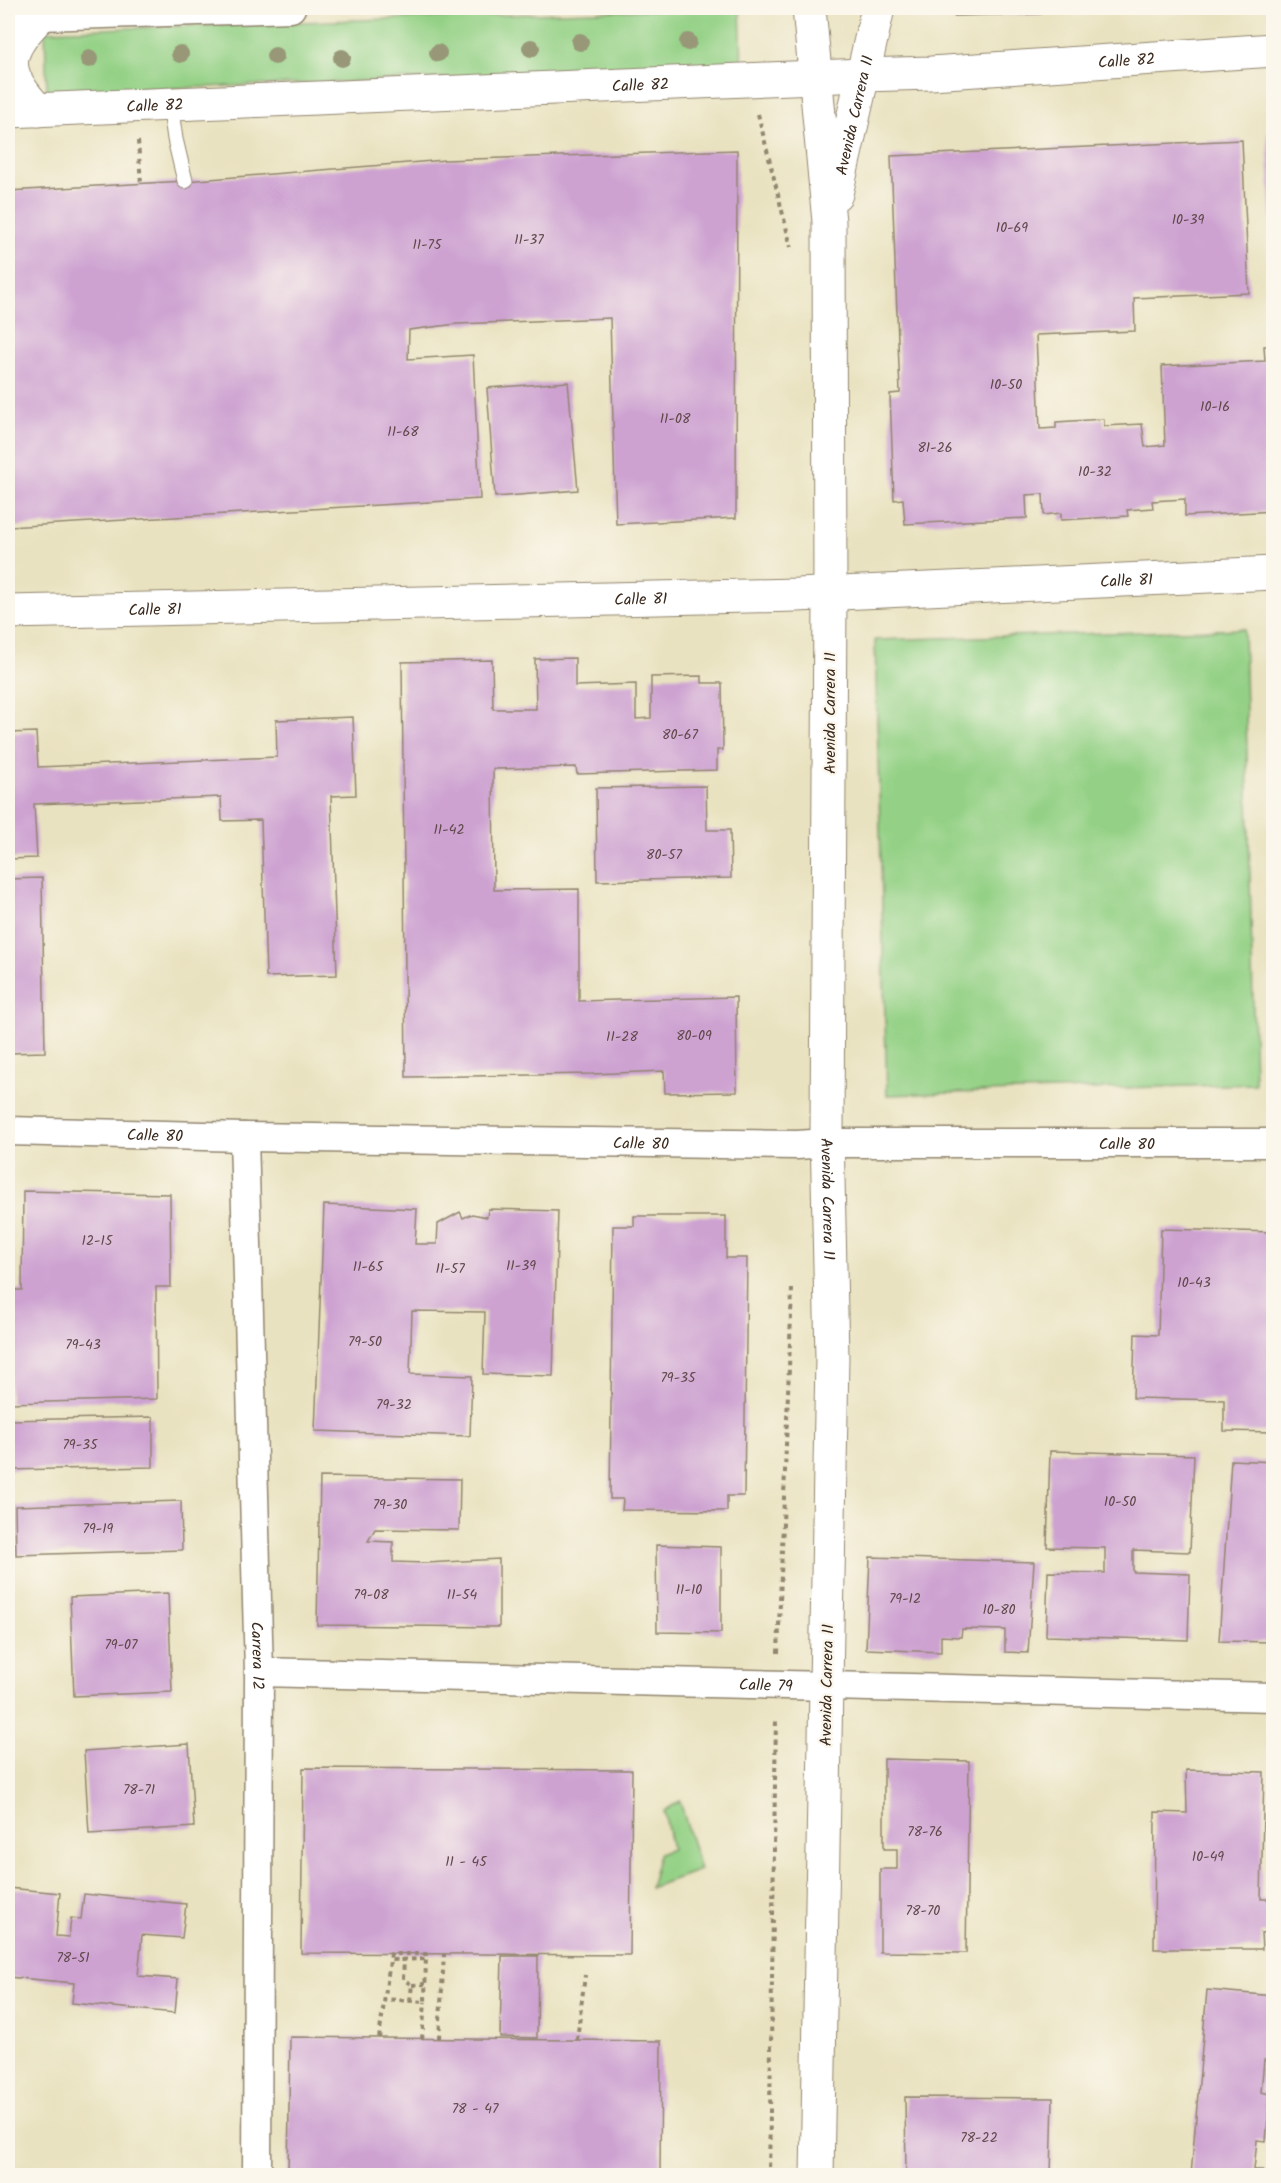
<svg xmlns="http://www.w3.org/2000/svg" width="1281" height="2183" font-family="Kalam,sans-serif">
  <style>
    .green { fill: #94d186; stroke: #687e52; stroke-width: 1.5 }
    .building { fill: #cda2d1 }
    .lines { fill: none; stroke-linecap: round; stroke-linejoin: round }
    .service-casing { stroke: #92866f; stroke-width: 17 }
    .minor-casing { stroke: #92866f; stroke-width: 31 }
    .tertiary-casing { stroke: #92866f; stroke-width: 35 }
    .secondary-casing { stroke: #92866f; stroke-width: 35 }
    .path { stroke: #92866f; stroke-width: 4; stroke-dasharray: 4.5 4.5; stroke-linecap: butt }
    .service { stroke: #fff; stroke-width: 15 }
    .minor { stroke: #fff; stroke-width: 28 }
    .tertiary { stroke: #fff; stroke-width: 33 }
    .secondary { stroke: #fff; stroke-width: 33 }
    .tree { fill: #989878 }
    .labels { text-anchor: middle; stroke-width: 5; stroke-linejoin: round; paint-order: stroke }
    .number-label { font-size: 14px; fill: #60484b }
    .street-label { font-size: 16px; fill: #3b2a1e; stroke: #fbf7ec }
  </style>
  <rect width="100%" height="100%" fill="#fbf7ec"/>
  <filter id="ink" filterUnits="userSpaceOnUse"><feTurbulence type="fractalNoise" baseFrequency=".0167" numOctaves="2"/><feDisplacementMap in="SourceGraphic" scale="12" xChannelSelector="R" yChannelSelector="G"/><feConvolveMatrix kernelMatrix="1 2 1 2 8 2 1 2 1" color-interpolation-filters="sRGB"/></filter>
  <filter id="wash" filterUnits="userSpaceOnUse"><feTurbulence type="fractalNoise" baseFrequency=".008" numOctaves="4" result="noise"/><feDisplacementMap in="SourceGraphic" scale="24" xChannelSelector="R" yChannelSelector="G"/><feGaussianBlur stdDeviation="1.35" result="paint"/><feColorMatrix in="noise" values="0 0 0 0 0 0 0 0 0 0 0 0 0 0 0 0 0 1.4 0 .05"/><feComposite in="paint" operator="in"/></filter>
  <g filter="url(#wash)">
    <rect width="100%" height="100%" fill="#e9e2c0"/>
    <!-- green -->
    <path class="green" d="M702,8h38l2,59 -695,26 -2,-62z
      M1244,629l11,455 -368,11 -12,-455z
      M680,1801l20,69 -50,18 9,-34 13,-5 -8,-38z"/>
    <g id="blocks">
      <!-- building -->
      <path class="building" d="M954,8h87v6l-87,2z
        M1267,134h7v94h-2z
        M1242,140l7,153 -115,5 1,33 -99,4 4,94 16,-1v-6l48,-3v7l38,-2 3,23 20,-2 -3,-79 103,-5 -1,-15h10v165l-89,5v-17l-33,2 1,7 -26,2 1,6 -67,4v-7l-17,2 -1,-21 -17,1 1,23 -122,6 -2,-25 -9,1 -4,-106 10,-1 -9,-237z
        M737,150l-1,368 -120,6 -6,-206 -153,6 -48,6 -1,29 65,-4 7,144 -472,28v-336l177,-10 260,-21z
        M568,382l10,108 -83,7 -8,-109z
        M575,658v28l61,-2v35l15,-1v-41l51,-1v7h20l1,67h-6v20l-140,4 -1,-7 -83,2 1,121 85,-1v112l157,-4 1,95 -72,1 -1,-22 -72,3 -186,3 -4,-415 90,-2 1,49h43l-1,-50z
        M353,717l3,78 -25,1 6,179 -71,2 -5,-157 -39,1 -1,-24 -187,7 3,54 -29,1v-126l28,-1 2,35 239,-10 -1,-37z
        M706,786l1,44h23l1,48 -134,3 -1,-93z
        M42,878l3,174 -37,1v-174z
        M23,1191l147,3 1,93h-15l1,112 -147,4 -1,-113h13z
        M324,1205l93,4 -2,35h22l1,-20 22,-12 3,6 9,-4 15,3 1,-8 70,2 -5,165 -70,-2 2,-62 -73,-1 -2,63 62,2 -2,60 -155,-5z
        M634,1216h92v42h21l-3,238h-17v15l-105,-1 1,-11h-13l3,-273h21z
        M1161,1229l113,3v200l-50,-1v-31l-91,-2 2,-64 23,1z
        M153,1417v50l-145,3v-50z
        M1050,1451l144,4 -4,97 -57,-2v22l57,2 -2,66 -142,-4 2,-64 57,1v-25l-58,-1z
        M1231,1460l43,2v180l-55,-1z
        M320,1477l140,2 -1,51 -84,-1 -7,12 25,1v20l33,1 73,-4v68l-182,-2z
        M181,1501l1,49 -166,5 -1,-49z
        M656,1545l65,2v86l-64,-1z
        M870,1557l164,5 -6,91 -23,-1v-22l-43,-1 -1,8 -20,-1v16l-75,-3z
        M168,1593l4,99 -98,4 -4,-99z
        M189,1744l5,83 -105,7 -5,-83z
        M884,1759l85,2 -3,192 -86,-1v-83h17v-20h-13z
        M303,1768l329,2 -2,185 -329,-2z
        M1186,1770l78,2 -3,127h9v33l-9,1 1,16h-108l1,-137 32,1z
        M8,1888l52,5 -4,43 13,1 2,-19 10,1 3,-25 102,10 -4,34 -40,-3 -4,41 40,3 -3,34 -103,-10 2,-20 -66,-6z
        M502,1956h36l-1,82 -37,-1z
        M1207,1990l67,6 -1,65 -9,-1 -3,32 9,2 -4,47 -9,-1 -3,30h9v5h-72z
        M290,2037l371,4 -1,134h-372z
        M905,2097l148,1 -2,77h-145z"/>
    </g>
  </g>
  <g filter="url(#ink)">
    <use href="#blocks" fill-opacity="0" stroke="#92866f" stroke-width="1.5"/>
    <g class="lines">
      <defs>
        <path id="service" d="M170,104l5,35 10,42"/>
        <g id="minor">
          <path d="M8,17l283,-9"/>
          <path id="s1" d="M8,1131l236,6 553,8 30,-2h447"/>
          <path id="s2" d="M244,1137l15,535 -2,504"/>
          <path id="s3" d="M259,1672l1015,25"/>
        </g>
        <g id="tertiary">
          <path id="s4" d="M863,75l68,-2 343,-23"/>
          <path id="s5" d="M8,612l789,-17 477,-22"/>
        </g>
        <g id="secondary">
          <path id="s6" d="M809,8l20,214 1,372 -3,539 5,225 -15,818"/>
          <path d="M38,110c-38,-40 -34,-59 4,-96"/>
          <path id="s7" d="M8,111l855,-36"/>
          <path id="s8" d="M836,194l42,-186"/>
        </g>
      </defs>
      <!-- service casing -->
      <use href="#service" class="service-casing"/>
      <!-- minor casing -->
      <use href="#minor" class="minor-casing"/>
      <!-- tertiary casing -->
      <use href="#tertiary" class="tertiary-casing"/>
      <!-- secondary casing -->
      <use href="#secondary" class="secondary-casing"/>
      <!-- path -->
      <path class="path" d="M758,114l33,133
        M138,141l3,43
        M778,1653l14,-364
        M412,1985l13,-1
        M410,2001l2,-16 -9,-6 1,-19h-14l35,-1
        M379,2038l12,-84h35l-1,48 -40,-3
        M439,2038l5,-84
        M422,2039l3,-37
        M577,2040l8,-65
        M769,2176l7,-459"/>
      <!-- service -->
      <use href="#service" class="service"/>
      <!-- minor -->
      <use href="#minor" class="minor"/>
      <!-- tertiary -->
      <use href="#tertiary" class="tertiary"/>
      <!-- secondary -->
      <use href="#secondary" class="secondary"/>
    </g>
    <!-- trees -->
    <g class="tree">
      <circle cx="580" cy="42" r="9"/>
      <circle cx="688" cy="42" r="9"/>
      <circle cx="531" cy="48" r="9"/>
      <circle cx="438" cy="53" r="9"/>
      <circle cx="180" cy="54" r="9"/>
      <circle cx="275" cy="56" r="9"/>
      <circle cx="342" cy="58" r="9"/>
      <circle cx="89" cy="59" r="9"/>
    </g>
  </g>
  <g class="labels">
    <!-- number labels -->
    <g class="number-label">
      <text x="1188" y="224">10-39</text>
      <text x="1012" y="232">10-69</text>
      <text x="529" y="244">11-37</text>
      <text x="427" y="249">11-75</text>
      <text x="1006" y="389">10-50</text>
      <text x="1215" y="411">10-16</text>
      <text x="675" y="423">11-08</text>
      <text x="403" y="436">11-68</text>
      <text x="935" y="452">81-26</text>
      <text x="1095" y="476">10-32</text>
      <text x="680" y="739">80-67</text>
      <text x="449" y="834">11-42</text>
      <text x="664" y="859">80-57</text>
      <text x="694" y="1040">80-09</text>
      <text x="622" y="1041">11-28</text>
      <text x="97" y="1245">12-15</text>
      <text x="521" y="1270">11-39</text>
      <text x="368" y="1271">11-65</text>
      <text x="450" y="1273">11-57</text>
      <text x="1194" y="1287">10-43</text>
      <text x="365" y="1346">79-50</text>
      <text x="83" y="1349">79-43</text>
      <text x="678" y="1382">79-35</text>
      <text x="394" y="1409">79-32</text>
      <text x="80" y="1449">79-35</text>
      <text x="1120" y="1506">10-50</text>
      <text x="390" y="1509">79-30</text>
      <text x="98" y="1533">79-19</text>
      <text x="689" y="1594">11-10</text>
      <text x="371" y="1599">79-08</text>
      <text x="462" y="1599">11-54</text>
      <text x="905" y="1603">79-12</text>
      <text x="999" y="1614">10-80</text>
      <text x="121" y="1649">79-07</text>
      <text x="139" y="1794">78-71</text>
      <text x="925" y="1836">78-76</text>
      <text x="1208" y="1861">10-49</text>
      <text x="466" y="1866">11 - 45</text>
      <text x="923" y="1915">78-70</text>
      <text x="73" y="1962">78-51</text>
      <text x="475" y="2113">78 - 47</text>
      <text x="979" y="2142">78-22</text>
    </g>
    <!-- street labels -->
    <g class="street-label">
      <text dy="6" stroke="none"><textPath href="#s4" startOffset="264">Calle 82</textPath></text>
      <text dy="6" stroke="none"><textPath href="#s7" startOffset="633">Calle 82</textPath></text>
      <text dy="6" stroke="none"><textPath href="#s7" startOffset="147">Calle 82</textPath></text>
      <text dy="6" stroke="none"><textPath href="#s8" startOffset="81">Avenida Carrera 11</textPath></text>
      <text dy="6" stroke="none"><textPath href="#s5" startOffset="1119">Calle 81</textPath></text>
      <text dy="6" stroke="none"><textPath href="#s5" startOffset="633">Calle 81</textPath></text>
      <text dy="6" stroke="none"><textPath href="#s5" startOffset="147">Calle 81</textPath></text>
      <text transform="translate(829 713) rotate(-90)" y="6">Avenida Carrera 11</text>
      <text dy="6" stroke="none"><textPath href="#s1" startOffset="147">Calle 80</textPath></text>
      <text dy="6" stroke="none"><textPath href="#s1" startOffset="633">Calle 80</textPath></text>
      <text dy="6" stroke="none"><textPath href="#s1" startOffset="1119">Calle 80</textPath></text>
      <text dy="6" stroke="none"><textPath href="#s6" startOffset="1192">Avenida Carrera 11</textPath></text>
      <text dy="6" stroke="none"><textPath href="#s2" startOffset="519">Carrera 12</textPath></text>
      <text dy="6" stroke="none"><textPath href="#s3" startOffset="507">Calle 79</textPath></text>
      <text transform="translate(826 1685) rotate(-89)" y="6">Avenida Carrera 11</text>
    </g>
  </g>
  <!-- margin -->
  <rect width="1281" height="2183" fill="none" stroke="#fbf7ec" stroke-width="30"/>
</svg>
